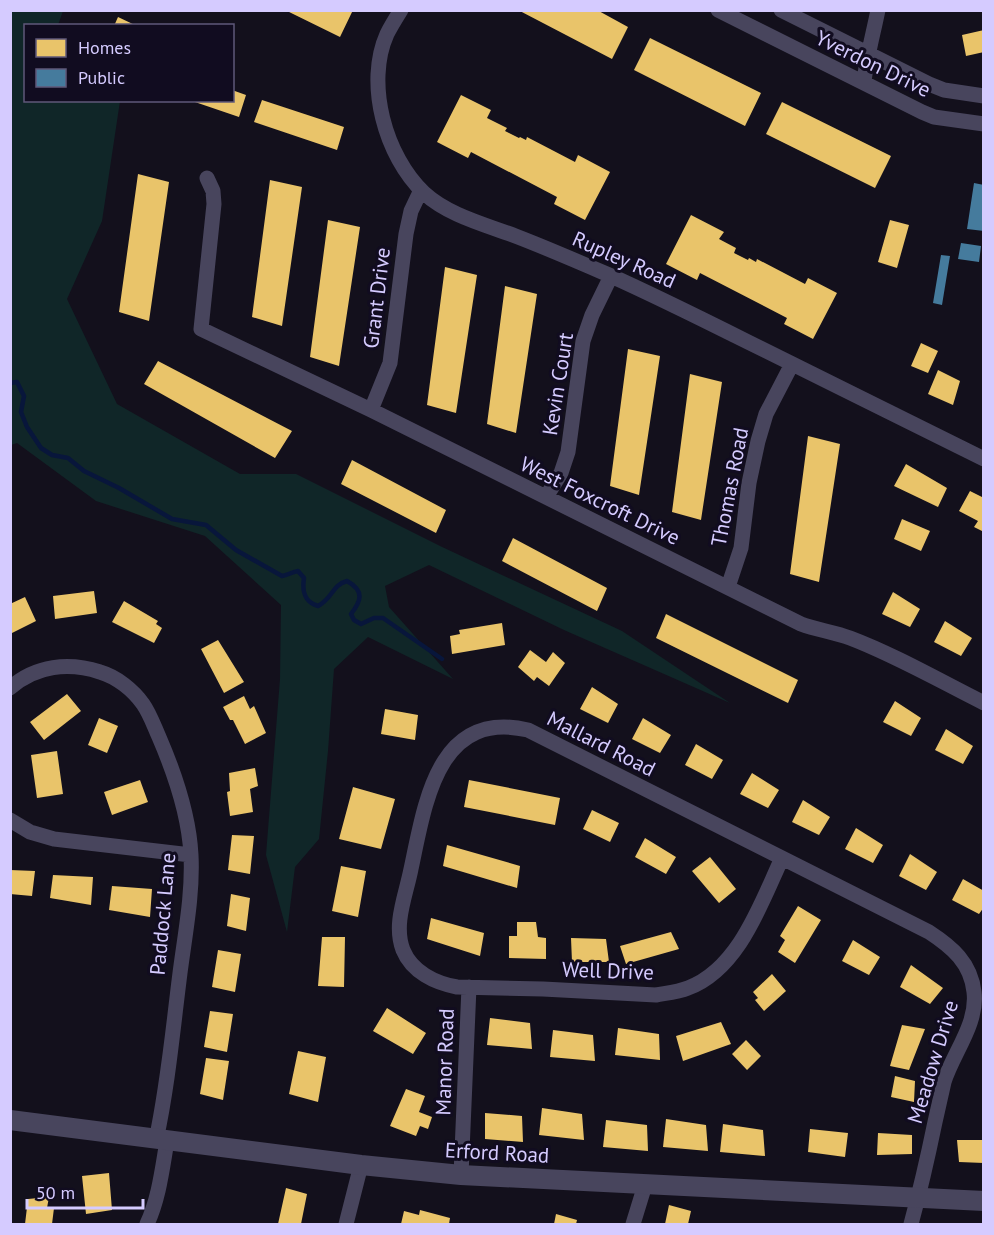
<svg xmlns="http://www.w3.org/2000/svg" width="994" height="1235" font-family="'PT Sans',sans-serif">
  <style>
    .green { fill: #102628 }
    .homes { fill: #e9c46a }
    .public { fill: #457b9d }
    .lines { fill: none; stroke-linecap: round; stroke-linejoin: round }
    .stream { stroke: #08163b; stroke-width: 4.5 }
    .minor { stroke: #48455d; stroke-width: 15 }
    .tertiary { stroke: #48455d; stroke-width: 20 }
    .labels { text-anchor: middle; stroke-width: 6; stroke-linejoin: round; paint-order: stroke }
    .street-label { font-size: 21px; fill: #d5cbff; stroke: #110c20 }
  </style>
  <rect width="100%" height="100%" fill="#13101c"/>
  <!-- green -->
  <path class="green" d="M11,10l52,1 -5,14 -32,1v74l94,1 -18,120 -35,78 50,105 123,70h56l144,72 182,85 108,72 -166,-73 -135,-65 -44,21 4,21 64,72 -85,-42 -34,32 -6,82 -9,88 -24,28 -8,65 -21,-77 14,-176 1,-74 -76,-69 -109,-35 -79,-58 -6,2z"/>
  <!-- homes -->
  <path class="homes" d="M285,10h68l-13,27z
    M518,10h79l31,17 -16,32z
    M118,17l19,9h-23z
    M984,30v22l-18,4 -4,-21z
    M650,38l111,55 -16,33 -111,-56z
    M232,90l14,5 -7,22 -47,-16 40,-1z
    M461,95l30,15 -4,8 20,10 -2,3 14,7 1,-1 6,3 1,-3 48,25 3,-7 32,17 -25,48 -31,-16 3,-7 -86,-45 -3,6 -31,-16z
    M262,100l82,27 -7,23 -83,-28z
    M782,102l109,54 -16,32 -109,-54z
    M138,174l31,8 -20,139 -30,-9z
    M270,180l32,7 -20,139 -30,-9z
    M691,215l33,17 -5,7 17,9 -2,5 14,7 1,-2 7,4 1,-3 48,25 3,-6 29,15 -24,46 -29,-15 3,-6 -87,-45 -3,7 -31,-16z
    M328,220l32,7 -21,139 -29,-9z
    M890,220l19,5 -12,43 -19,-6z
    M445,267l32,8 -21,138 -29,-8z
    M505,286l32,8 -21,139 -29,-9z
    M921,343l17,8 -10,22 -17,-7z
    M628,349l32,7 -21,139 -29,-9z
    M158,361l134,70 -17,27 -131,-74z
    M938,370l22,11 -7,24 -25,-11z
    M690,374l32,8 -21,138 -29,-8z
    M808,436l32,8 -21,138 -29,-8z
    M352,460l94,50 -10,23 -95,-49z
    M906,464l41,24 -9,19 -44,-21z
    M970,491l14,7v34l-10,-5 4,-6 -19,-10z
    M902,519l28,12 -9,20 -27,-12z
    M513,538l94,50 -10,23 -95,-50z
    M94,591l3,22 -42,6 -2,-23z
    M893,592l27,17 -10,18 -28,-13z
    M25,597l11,24 -26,13v-30z
    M124,601l34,20 -2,3 6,4 -8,15 -42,-21z
    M666,614l132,66 -10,23 -132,-65z
    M945,621l27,17 -11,18 -27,-14z
    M502,623l3,22 -53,9 -2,-18 10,-2 -1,-4z
    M218,640l26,42 -20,11 -23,-44z
    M530,650l16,12 7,-10 12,11 -16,23 -12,-9 -3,4 -16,-14z
    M592,687l26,17 -10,19 -28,-14z
    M67,694l14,17 -37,29 -14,-18z
    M244,696l6,13 4,-3 12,27 -21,11 -12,-24h-3l-7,-13z
    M895,701l26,17 -10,18 -28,-14z
    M385,709l33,6 -3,25 -34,-6z
    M99,718l19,8 -11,27 -19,-8z
    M643,718l28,17 -11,18 -28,-14z
    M946,729l27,17 -10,18 -28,-14z
    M696,744l27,16 -11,19 -27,-14z
    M57,751l6,43 -26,4 -6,-43z
    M255,768l3,18 -8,3 3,23 -23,4 -3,-24 3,-1 -1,-18z
    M752,773l27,17 -11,18 -28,-14z
    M140,780l8,22 -36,13 -8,-23z
    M469,780l91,18 -5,27 -91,-18z
    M353,787l42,12 -14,50 -42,-10z
    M803,800l27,17 -11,18 -27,-13z
    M592,810l27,13 -9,19 -27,-13z
    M856,828l27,17 -10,18 -28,-14z
    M232,835l22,1 -4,38 -22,-4z
    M645,838l31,19 -10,17 -31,-17z
    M447,845l73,21 -3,22 -74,-22z
    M910,854l27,18 -11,18 -27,-14z
    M710,857l26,32 -17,14 -27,-32z
    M341,866l25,5 -8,46 -26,-6z
    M10,870l25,1 -3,25 -22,-2z
    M53,875l40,2 -2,28 -41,-7z
    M963,879l21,12v16l-5,7 -27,-14z
    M112,886l40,3 -2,28 -41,-7z
    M231,894l19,4 -4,33 -19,-5z
    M798,906l23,14 -26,43 -17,-11 7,-12 -5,-4z
    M431,918l53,15 -4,23 -53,-17z
    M517,922h19l2,15 8,1v21l-37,-1v-22h8z
    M671,932l8,17 -53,15 -6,-18z
    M322,937h23l-1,50 -26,-1z
    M571,938l35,1 3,23h-37z
    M853,940l27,17 -11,18 -27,-14z
    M218,950l23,4 -6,38 -23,-5z
    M911,965l32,23 -13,16 -30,-17z
    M772,974l14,17 -22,20 -9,-11 3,-2 -5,-6z
    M387,1008l39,25 -13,21 -40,-23z
    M210,1011l23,3 -6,38 -23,-5z
    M490,1018l40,5 2,26 -45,-4z
    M721,1022l10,22 -48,17 -7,-25z
    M902,1025l23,4 -16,41 -19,-4z
    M618,1028l41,6 1,26 -45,-5z
    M553,1030l40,5 2,26 -45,-4z
    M746,1040l15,16 -14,14 -15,-16z
    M298,1051l28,6 -8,45 -29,-8z
    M206,1058l23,3 -6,39 -23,-6z
    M895,1076l20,5 -1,21 -23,-5z
    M406,1089l19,7 -6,16 13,5 -4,12 -8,-3 -4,10 -26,-10z
    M542,1108l40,6 2,26 -45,-5z
    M485,1113l37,3 1,26 -38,-3z
    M666,1119l40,6 2,26 -45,-4z
    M606,1120l41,5 1,26 -45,-4z
    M723,1124l40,6 2,26 -45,-4z
    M810,1129l38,4 -3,24 -37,-5z
    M878,1133l34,2v19l-35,1z
    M957,1140h27v23l-25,-1z
    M109,1173l3,37 -26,4 -4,-38z
    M286,1188l21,6 -6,30h-23z
    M49,1197l-2,11h7l-2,16h-27l3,-25z
    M669,1205l22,6 -3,13h-23z
    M420,1210l30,8 -1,6h-48l3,-13 15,4z
    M556,1214l21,6 -1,4h-22z"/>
  <!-- public -->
  <path class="public" d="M974,183l10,2v46l-17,-2z
    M961,243l20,3 -2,16 -21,-3z
    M941,255l9,1 -8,49 -9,-2z"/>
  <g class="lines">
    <!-- stream -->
    <path class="stream" d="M10,383l7,-1 7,14 -3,16 6,15 14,21 11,7 16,3 16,13 35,17 53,31 34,6 30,25 46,26c6,-1 10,-4 16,-5l6,7c-2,13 0,24 14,28 15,-8 14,-21 29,-25 18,10 14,20 4,33l3,6 7,4 13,-6h9l59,41"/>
    <!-- minor -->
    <path class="minor" d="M401,10c-5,8 -10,16 -14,24 -22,49 -2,122 37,159 25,23 63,32 94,44 31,12 61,25 91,38 47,21 93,44 139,67 79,39 157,78 236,117
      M718,10l204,102 12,5 50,7
      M781,10l148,74 15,6 40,6
      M864,83c2,-24 9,-48 14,-73
      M207,178l6,13 1,13 -13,125 170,81 430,214c16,6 33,8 49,14 45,17 90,43 134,65
      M371,410l19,-47 16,-129 5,-23 10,-21
      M546,497l15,-24 7,-21 15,-111 9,-26 19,-39
      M728,587l13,-39 8,-65 9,-42 8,-27 26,-50
      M10,688c26,-23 59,-26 90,-16 17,5 33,18 43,32 7,10 11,22 16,33 16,37 30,78 32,118 2,39 -6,79 -11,118 -7,55 -12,112 -24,167
      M10,820l20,12 24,7 137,16
      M782,858c-21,45 -43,111 -94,130 -10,4 -21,5 -32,7l-113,-6 -86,-2c-22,-4 -45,-15 -54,-37 -10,-26 3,-55 8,-81 14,-65 26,-160 117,-139l401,202c23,15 42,31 45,60 4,32 -21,61 -30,90 -3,13 -6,27 -9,40 -7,34 -15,69 -24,102
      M461,1175l8,-188
      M147,1224c12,-26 15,-54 20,-83
      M346,1224l15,-59
      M633,1224l12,-39"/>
    <!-- tertiary -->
    <path class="tertiary" d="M10,1120l351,45 100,10 523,26"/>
  </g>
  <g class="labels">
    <!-- street labels -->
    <g class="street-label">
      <text transform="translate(873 64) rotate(26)" y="7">Yverdon Drive</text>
      <text transform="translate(624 260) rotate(24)" y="7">Rupley Road</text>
      <text transform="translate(377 298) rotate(-83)" y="7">Grant Drive</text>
      <text transform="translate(558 384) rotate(-81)" y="7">Kevin Court</text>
      <text transform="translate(730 487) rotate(-79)" y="7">Thomas Road</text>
      <text transform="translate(600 501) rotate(26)" y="7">West Foxcroft Drive</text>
      <text transform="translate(601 744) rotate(27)" y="7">Mallard Road</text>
      <text transform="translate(163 914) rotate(-85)" y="7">Paddock Lane</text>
      <text transform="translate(608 971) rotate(2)" y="7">Well Drive</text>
      <text transform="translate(445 1062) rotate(-88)" y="7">Manor Road</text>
      <text transform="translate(933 1062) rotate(-73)" y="7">Meadow Drive</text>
      <text transform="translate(497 1153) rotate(3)" y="7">Erford Road</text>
    </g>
  </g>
  <!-- border -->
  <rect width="994" height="1235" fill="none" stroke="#d5cbff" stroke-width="24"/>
  <!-- legend -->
  <rect x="24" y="24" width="210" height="78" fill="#110c20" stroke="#5f5879" stroke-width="1.5"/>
  <rect x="36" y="39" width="30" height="18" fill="#e9c46a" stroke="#5f5879" stroke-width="1.5"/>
  <text x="78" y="54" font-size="18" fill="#d5cbff">Homes</text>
  <rect x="36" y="69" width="30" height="18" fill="#457b9d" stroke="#5f5879" stroke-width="1.5"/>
  <text x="78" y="84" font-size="18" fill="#d5cbff">Public</text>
  <!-- scale -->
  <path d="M27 1199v9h116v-9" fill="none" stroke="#d5cbff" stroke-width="3"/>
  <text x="36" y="1199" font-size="18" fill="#d5cbff" stroke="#110c20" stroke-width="4.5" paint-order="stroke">50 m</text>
</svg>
